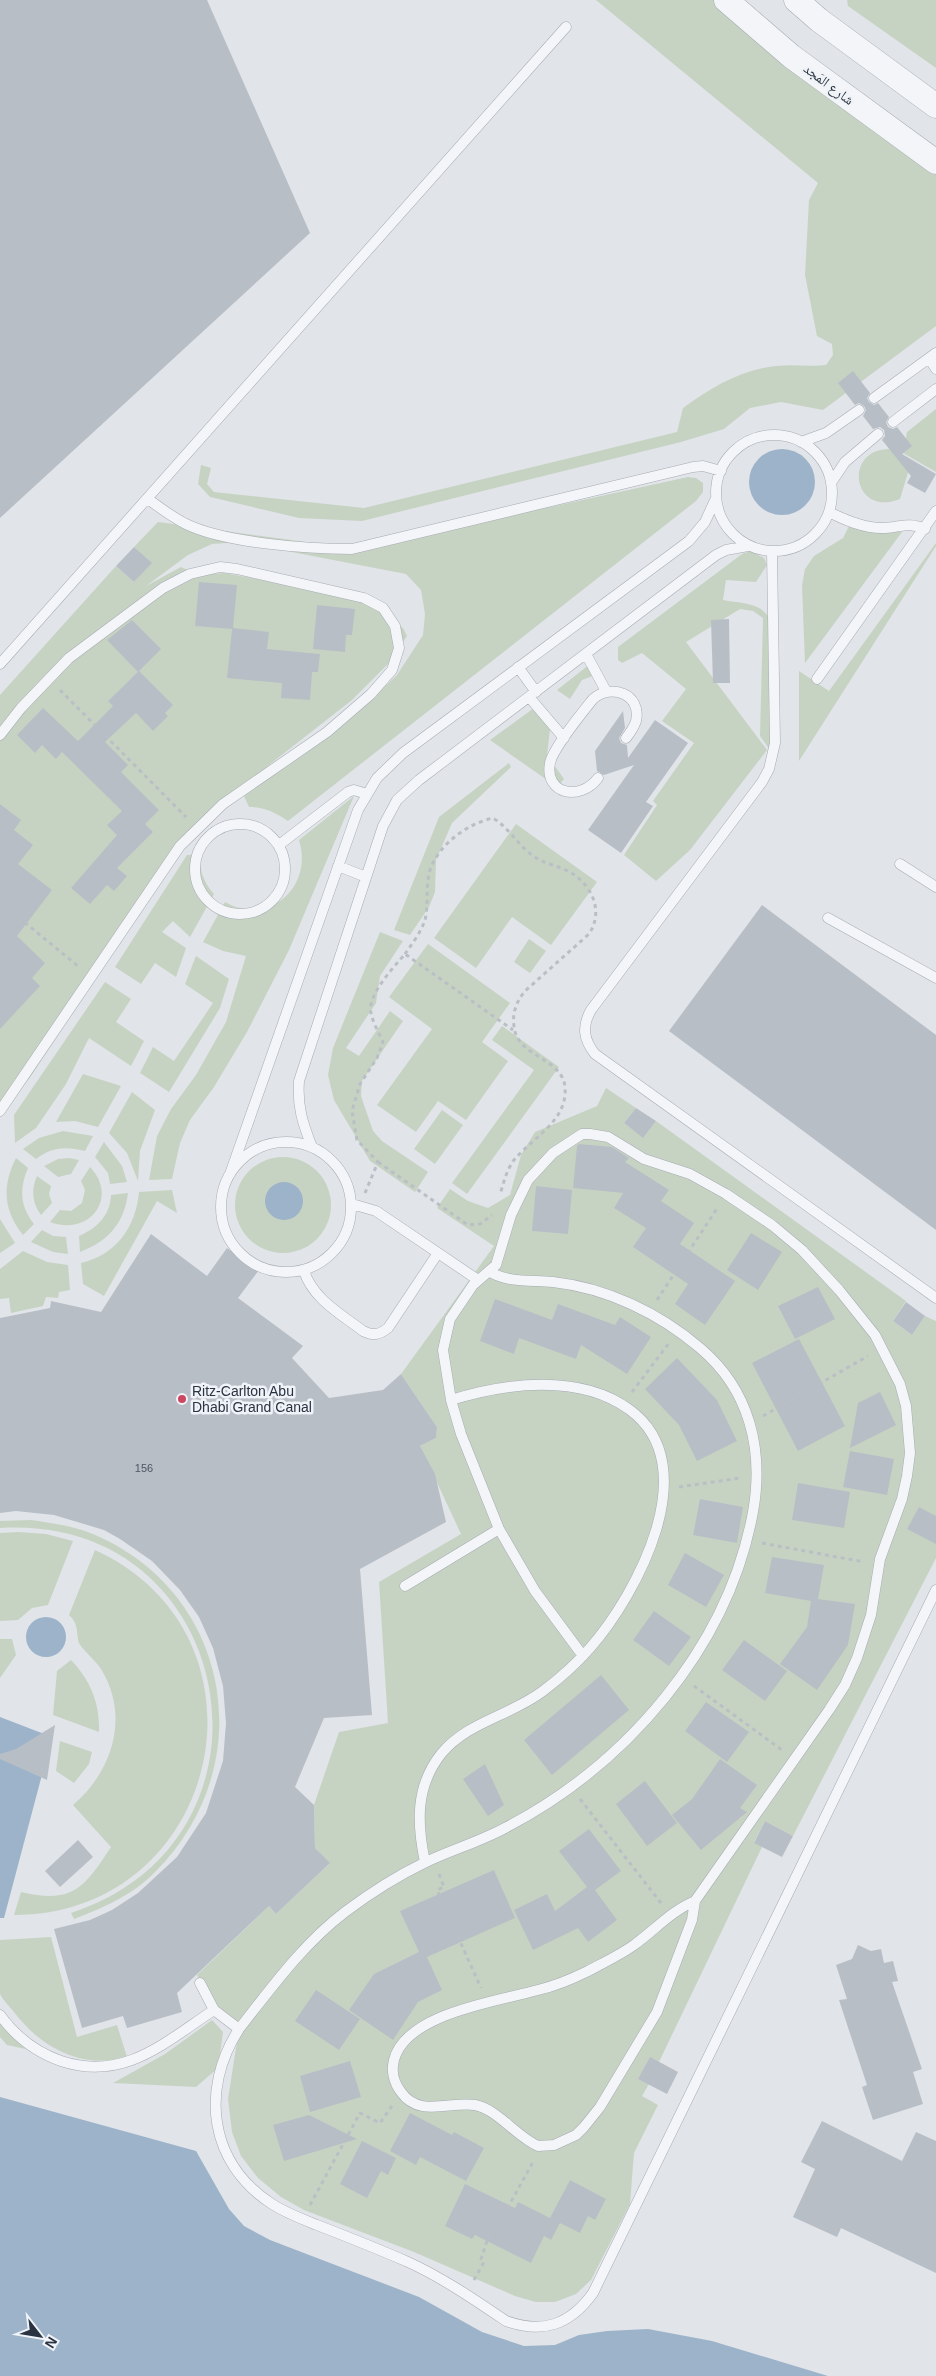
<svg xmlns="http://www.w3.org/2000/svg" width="936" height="2376" font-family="Helvetica,'Noto Naskh Arabic',sans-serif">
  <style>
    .green { fill: #c7d3c2 }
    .water { fill: #9cb3c9 }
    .building { fill: #b8bec6 }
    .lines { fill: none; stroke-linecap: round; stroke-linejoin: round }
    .service-casing { stroke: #a6abb3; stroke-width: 11 }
    .tertiary-casing { stroke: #a6abb3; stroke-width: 25 }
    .path { stroke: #babfc5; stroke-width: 3; stroke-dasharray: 4 4; stroke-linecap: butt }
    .service { stroke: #f3f5f8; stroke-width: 10 }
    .tertiary { stroke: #f3f5f8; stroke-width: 24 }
    .poi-dot { fill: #cc4860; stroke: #f0f3f7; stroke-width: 2 }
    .labels { text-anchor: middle; stroke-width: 5; stroke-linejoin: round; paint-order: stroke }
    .number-label { font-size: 11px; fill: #4d5662 }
    .street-label { font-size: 14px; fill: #293341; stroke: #f0f3f7 }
    .poi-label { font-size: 14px; fill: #293341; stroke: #f0f3f7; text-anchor: start }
  </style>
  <rect width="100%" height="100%" fill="#e1e4e9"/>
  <!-- green -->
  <path class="green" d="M596,0h121l75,64 144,110v152l-113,84 -42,-8 -31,6 -26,21 -43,13 -319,79 -63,-3 -89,-21 -12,-13 3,-19 10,3 -4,16 7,8 150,16 313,-76 6,-24c30,-21 57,-38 93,-42 17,-2 34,1 50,-1l7,-10 -1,-11 -15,-8 -12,-61 4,-75 9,-17z
    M847,0h89v68l-88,-62z
    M936,409v63l-33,-19 4,-21z
    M889,449l9,3 12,14 -10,33c-47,19 -58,-49 -11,-50z
    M688,477l8,1 7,5v9l-7,9 -408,320c-13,-9 -24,-14 -39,-14l-5,-11 118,-88 35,-33 26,-40 2,-21 -4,-24 -15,-16 -166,-32 -28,2 -24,11 -42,31 35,-19 17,8 26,-2 135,24 44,31 4,8 -19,28 -36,36 -120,94 -49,53 -92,130 -11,25 -49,74 -31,40v-421l116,-129 18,16 17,-19 -17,-16 24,-25 200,27z
    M851,522l51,10 -97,131 -3,-78 3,-16 9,-13 29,-18z
    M936,543v3l-137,215v-90l30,20z
    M750,551l14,7 3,7 -11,17 -30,-2 -3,20c26,5 39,1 52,27l-5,123 -10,-14 3,-118 -10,-7 -13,-2 -54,33 81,108 -77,100 -34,31 -32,-26 33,-50 -4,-4 41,-58 -32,-22 24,-32 -44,-36 -20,10 -4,-3v-13l124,-93z
    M590,664l8,10 -16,6 -12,19 -13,-9z
    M534,708l17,13 -4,34 17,24 -7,8 -67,-47z
    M509,763l2,4 -59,56 -16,37 -1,32 -6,15 -19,28 -16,-5 45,-113z
    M354,796l-65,154 -42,82 -33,55 -24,33 -10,23 -8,36 -23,1 8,-44 14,-27 25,-34 30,-53 20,-66 -23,-5 -20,-9 22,-40c43,25 89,-15 74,-62z
    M516,824l81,58 -46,63 -39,-28 -36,51 -42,-30z
    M187,855h12c1,15 4,27 15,39l-24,43 -17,-16 -11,11 24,16 -10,29 -21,-14 -14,21 -26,-17z
    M380,932l23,9 -23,35 -4,27 -30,45 13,8 31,-45 13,10 -41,60 -1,15 12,35 9,10 46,31 -13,20 -45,-31 -36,-61 -6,-25 5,-27z
    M529,939l17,12 -16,22 -16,-11z
    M428,944l82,59 -28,39 26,19 -42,59 -28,-19 -22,31 -39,-27 55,-76 -43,-32z
    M196,956l33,23 -9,29 -51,84 -29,-19 13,-26 21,14 39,-58 -28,-19z
    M105,982l26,17 -15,23 28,19 -13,25 -42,-28 -23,46 -30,44 -21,15 -1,-28z
    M502,1026l57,41 -92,127 -15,-11 82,-113 -42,-30z
    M83,1074l38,12 -23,41 -23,-6 -19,1z
    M606,1088l30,20 -12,15 19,14 13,-16 250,180 -13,20 19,14 13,-19 11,5v237l-143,278 -28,-15 -11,21 8,5 -103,215 -9,-4 -11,21 10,5 -7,12 16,9 -24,48 -4,51 -39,76 -15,14 -21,8h-19l-21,-6 -101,-44 -110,-42 -23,-13 -23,-19 -17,-22 -9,-24 -4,-33 11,-70 -25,-19 -17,-35 72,-69 7,8 53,-50 -14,-16 -1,-43 25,-73 49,-9 -9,-141 82,-48 -41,-88 16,-8 1,-11 -36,-53 93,-128 -57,-38 13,-19 18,12 20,7 22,-13 11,-40 14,-23 62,-26z
    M132,1092l23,18 -15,41 -2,30 -11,-28 -18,-20z
    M442,1110l21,15 -28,39 -21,-15z
    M63,1131l30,5 -8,15c-19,-5 -34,-4 -49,8l-13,-10 16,-11z
    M104,1142l18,24 5,16 -17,2 -2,-11 -13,-16z
    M235 1205a48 48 0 1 1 96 0a48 48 0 1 1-96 0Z
    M16,1158l12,10c-9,21 -8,38 6,56l-11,11c-20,-25 -21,-49 -7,-77z
    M69,1158l10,2 -8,14 -13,3 -14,-11 14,-7z
    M90,1167c29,30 0,70 -40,55l10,-12 11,1 11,-8 3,-13 -4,-9z
    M37,1176l14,10 -2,8 3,9 -11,12c-9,-13 -10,-25 -4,-39z
    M172,1190l5,23 -20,-12 -53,95 -21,-12 -2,-21c35,-8 55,-36 58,-71z
    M128,1193c-4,31 -20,48 -48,59l-1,-16c18,-8 31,-20 32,-41z
    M0,1219l15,24 -15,10z
    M42,1230l11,6 13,1 2,17 -15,-2 -22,-10z
    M23,1251l24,11 21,3 2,25 -11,2 -1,6 -12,-1 -3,9 -32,7 -2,-15 -9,1v-30z
    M31,1520c21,3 42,6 62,14 140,59 168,233 62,338 -22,23 -52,36 -81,47l-3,-6c226,-74 166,-400 -71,-385v-7z
    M18,1532l28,2 27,7 -25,64 -16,3 -14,12 -18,1v-88z
    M95,1550c189,87 125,365 -81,365l7,-23c52,12 63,-4 90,-45l-38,-42c40,-34 57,-89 28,-136 -4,-7 -20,-21 -22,-26 -3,-11 0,-19 -10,-28z
    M0,1639h12l4,16 -16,23z
    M71,1660c20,21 29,44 28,72l-46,-17 4,-44z
    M60,1741l32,11 -3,12 -15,19 -18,-12z
    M51,1937l26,100 40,-12 10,32c-44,13 -86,-9 -113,-45 -4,-5 -11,-12 -14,-18 0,-8 0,-43 0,-54z
    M0,2012l35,39 -28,-6 -7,-8z
    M212,2020l11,12 -5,36 -22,19 -83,-4 52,-29z"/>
  <!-- water -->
  <path class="water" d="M749 482a33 33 0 1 1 66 0a33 33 0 1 1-66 0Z
    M265 1201a19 19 0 1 1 38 0a19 19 0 1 1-38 0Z
    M26 1637a20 20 0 1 1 40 0a20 20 0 1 1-40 0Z
    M0,1717l52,20 -48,181h-4z
    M0,2097l196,54 33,58 15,17 26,14 149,57 63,35 42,14 31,-1 24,-10 28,-4 41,-2 64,12 116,35h-828z"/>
  <!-- building -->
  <path class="building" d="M0,0h207l103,233 -310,285z
    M853,371l17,22 -3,5 2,4 5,3 4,-2 11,14 -3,5 2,5 5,2 4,-2 15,19 -10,8 34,20 -11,19 -18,-10 4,-7 -29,-36 3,-4 -1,-6 -4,-3 -7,2 -10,-13 3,-6 -2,-4 -5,-3 -4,2 -17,-22z
    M134,547l18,16 -18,19 -18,-16z
    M199,582l38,3 -4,43 36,4 -2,17 53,5 -2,18h-6l-2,28 -29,-2 1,-15 -55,-5 5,-49 -37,-3z
    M317,605l38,4 -3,26h-6l-1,17 -32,-3z
    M729,619l1,64h-17l-2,-63z
    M132,620l29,29 -23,23 -31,-32z
    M139,671l34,34 -8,8 3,3 -15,15 -17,-18 -31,29 23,23 -7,7 38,38 -14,14 8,8 -36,36 10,8 -13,15 -7,-6 -17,19 -19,-16 46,-53 -10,-10 15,-14 -60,-59 -6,7 -14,-14 -7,8 -18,-18 26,-27 35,33 35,-35 -5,-5z
    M623,711l2,17 -6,10 2,5 6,2 1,13 27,-38 33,23 -42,59 7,4 -32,47 -33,-23 46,-65 -30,10 -7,-4 -2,-20z
    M0,804l21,16 -7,10 19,15 -15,19 34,26 -35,46 28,27 -13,15 8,8 -40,43z
    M762,905l174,130v195l-267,-199z
    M636,1108l20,13 -13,17 -19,-15z
    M579,1144l33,3 17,11 -4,4 44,28 -8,11 33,22 -14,21 55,37 -30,44 -30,-21 13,-20 -55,-37 13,-19 -32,-20 9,-15 -50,-5 4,-42z
    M536,1186l36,4 -4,44 -36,-3z
    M751,1233l31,19 -24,38 -31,-20z
    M151,1234l56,42 20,-28 32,22 -21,28 65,48 -11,12 37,40 54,-8 18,-16 36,53 -1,11 -16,8 15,28 11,48 -86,47 12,146 -48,3 -29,69 19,18 1,43 15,15 -54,51 -7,-8 -92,87 5,19 -55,16 -4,-12 -41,12 -28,-99 36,-9 22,-10 26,-17 39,-36 29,-44 17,-52 3,-38 -3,-37 -10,-38 -14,-31 -19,-27 -28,-29 -32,-22 -16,-9 -50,-15 -38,-4 -16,2v-195l50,-10 1,-7 50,11z
    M818,1287l17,32 -40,20 -17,-33z
    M495,1299l57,21 6,-16 57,21 5,-8 31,20 -24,37 -46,-29 -5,14 -57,-21 -5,16 -34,-13z
    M906,1302l19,14 -13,19 -19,-14z
    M799,1339l46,87 -47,25 -46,-88z
    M677,1358l40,42 20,41 -40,20 -18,-36 -34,-36z
    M880,1392l16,33 -46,23 8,-45z
    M850,1451l44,8 -7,36 -44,-8z
    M798,1483l52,9 -6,36 -52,-8z
    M700,1499l43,8 -6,36 -44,-8z
    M919,1507l17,9v28l-29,-15z
    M685,1553l39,22 -18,32 -38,-22z
    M772,1557l52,8 -6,34 37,5 -7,41 -31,45 -37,-26 27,-37 4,-26 -46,-8z
    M654,1611l37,26 -22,29 -36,-26z
    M744,1640l43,31 -22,30 -43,-31z
    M601,1675l28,35 -77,65 -28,-35z
    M706,1702l43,30 -22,30 -42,-31z
    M55,1725l-8,55 -47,-21v-5l16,-5z
    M720,1759l37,26 -17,23 7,4 -46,38 -29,-35 20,-16z
    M485,1764l19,41 -16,11 -25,-37z
    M645,1781l32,42 -30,23 -31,-42z
    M765,1821l28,15 -11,21 -28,-14z
    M589,1829l32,42 -26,19 22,30 -29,22 -10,-14 -45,22 -19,-40 33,-16 8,17 32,-24 -28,-36z
    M78,1840l15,17 -33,30 -15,-16z
    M494,1870l21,48 -88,39 15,33 -24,12 -25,38 -44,-30 25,-36 45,-22 -19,-41z
    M858,1945l13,6 10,-2 3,14 9,-2 5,20 -6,1 30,87 -9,3 10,32 -50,16 -11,-33 5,-2 -28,-85 8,-1 -11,-34 16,-6z
    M316,1990l44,29 -21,31 -44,-29z
    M650,2057l28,15 -11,22 -29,-15z
    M350,2061l11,36 -51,15 -10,-36z
    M410,2113l42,22 2,-3 30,16 -18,33 -46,-24 -4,8 -26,-14z
    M309,2115l48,24 -73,22 -11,-36z
    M822,2121l80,40 14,-29 20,9v132l-95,-45 -4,9 -44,-20 22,-48 -14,-7z
    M362,2141l34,17 -8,17 -7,-4 -14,27 -27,-14z
    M570,2180l36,19 -11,21 -7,-4 -8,17 -30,-15z
    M465,2184l50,24 3,-6 42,21 -9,17 -7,-4 -13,27 -56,-28 -3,4 -27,-13z"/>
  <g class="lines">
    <defs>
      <path id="service" d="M929,358l7,11
        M874,398l62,-45
        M893,422l43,-33
        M716 493a58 58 0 1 1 116 0a58 58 0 1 1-116 0Z
        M801,442l25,-9 33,-23
        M831,483l14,-21 33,-28
        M148,499c12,9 24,18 38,25 39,19 122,25 166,25l341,-82 10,-1 18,5
        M829,512c16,8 34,16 53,16 16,0 27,-7 43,1
        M772,552l3,191 -6,26 -7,13 -171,228c-9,16 -8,29 4,44l341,244
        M586,654l20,37
        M0,664l566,-637
        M518,667l18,25
        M817,679l119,-168
        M529,697l35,41
        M0,735l21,-27 48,-50 94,-70 27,-14 30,-7 17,2 127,29 19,10 12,18 4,22 -7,22 -21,24 -44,38 -104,72 -43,42 -180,265
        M598,778c-18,24 -54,16 -48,-15 3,-15 32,-50 43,-64 18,-16 49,-5 43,22 -2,6 -6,12 -10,17
        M195 869a45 45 0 1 1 90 0a45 45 0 1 1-90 0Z
        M279,845l69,-53 6,-2 13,4
        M900,864l36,23
        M338,866l28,11
        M828,918l108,60
        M221 1207a65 65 0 1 1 130 0a65 65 0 1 1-130 0Z
        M312,1147c-9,-23 -15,-40 -13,-66l84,-255 14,-26 22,-20 297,-225 10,-5 22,-4
        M230,1174l128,-364 19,-32 26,-25 286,-212 16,-19 11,-24
        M352,1204l24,7 102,69
        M304,1271c9,28 37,43 59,60 10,5 16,4 25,-3l50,-75
        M490,1272c19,11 41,8 63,10 54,6 106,31 147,66 50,42 64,102 53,164 -25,136 -127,253 -248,316 -26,14 -54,22 -81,35 -27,13 -55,31 -79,49 -42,32 -73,75 -106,117 -39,61 -30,134 33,175 14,9 30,15 45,21 31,12 61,24 91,37 35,16 67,38 98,59 37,13 64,4 87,-28l343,-703
        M405,1586l94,-57
        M583,1656l-48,-65 -36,-62 -38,-95 -10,-34 -8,-50 7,-31 23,-34 23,-20 15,-50 17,-35 25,-27 29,-19h8l18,3 36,22 46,15 36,20 46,31 30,25 37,40 36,45 25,49 6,22 4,47 -3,23 -5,23 -22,60 -9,56 -14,43 -12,27 -16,25 -134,191 -3,19 -35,92 -57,95 -16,20 -8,8 -22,10 -16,1c-21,-9 -41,-37 -63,-41 -25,-4 -56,13 -74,-13 -7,-9 -10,-21 -7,-32 12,-47 105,-59 144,-70 17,-4 34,-11 50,-19 15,-8 32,-16 46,-26 21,-15 37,-34 61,-44
        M425,1862c-8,-38 -10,-75 16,-108 26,-32 69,-38 102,-63 16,-12 33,-27 47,-43 47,-54 116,-182 40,-238 -50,-37 -124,-27 -179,-10
        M200,1983l14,27 25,19
        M0,2015c16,22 35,37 61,46 63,21 104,-19 153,-51"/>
      <path id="tertiary" d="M726,0l65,56 145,106
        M796,0l23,20 117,86"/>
    </defs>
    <!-- service casing -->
    <use href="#service" class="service-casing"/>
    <!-- tertiary casing -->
    <use href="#tertiary" class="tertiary-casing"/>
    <!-- path -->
    <path class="path" d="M60,690l126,127
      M0,902l79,65
      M405,954c7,-10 16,-22 20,-34 4,-16 0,-33 5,-50 9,-26 37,-46 63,-52 16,10 24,26 39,37 11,9 29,11 41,19 21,14 30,39 16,60l-64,57c-8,10 -13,21 -11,35 2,31 48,31 51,61 3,34 -33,51 -51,73 -7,9 -11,24 -14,35
      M378,1162l90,63 12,-1 12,-9
      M365,1193l13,-31 -21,-22 -5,-29 8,-27 17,-26 6,-16c-4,-9 -10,-19 -12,-29 -4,-18 23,-46 34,-59l108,76
      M657,1300l61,-93
      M632,1392l37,-49
      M763,1416l105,-60
      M679,1487l61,-9
      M762,1543l102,19
      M694,1686l88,64
      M580,1799l81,104
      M439,1874l5,13 -7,3 44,98
      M310,2205l50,-92 20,10 12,-17
      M474,2280l10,-18 -3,-3 11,-33 4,3 38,-69"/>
    <!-- service -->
    <use href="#service" class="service"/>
    <!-- tertiary -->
    <use href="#tertiary" class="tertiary"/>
  </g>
  <!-- markers -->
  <circle class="poi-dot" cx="182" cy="1399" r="5"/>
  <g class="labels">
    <!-- number labels -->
    <g class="number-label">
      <text x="144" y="1472">156</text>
    </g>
    <!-- street labels -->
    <g class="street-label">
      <text transform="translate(829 84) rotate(37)" y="5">شارع المَجد</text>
    </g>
    <!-- poi labels -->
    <g class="poi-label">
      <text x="192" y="1396">Ritz-Carlton Abu<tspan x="192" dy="16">Dhabi Grand Canal</tspan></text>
    </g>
  </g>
  <!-- north arrow -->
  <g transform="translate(40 2336) rotate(121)" stroke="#f0f3f7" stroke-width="4" paint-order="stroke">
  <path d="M0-4L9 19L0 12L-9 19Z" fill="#293341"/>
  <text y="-8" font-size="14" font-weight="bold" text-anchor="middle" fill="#293341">N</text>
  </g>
</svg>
